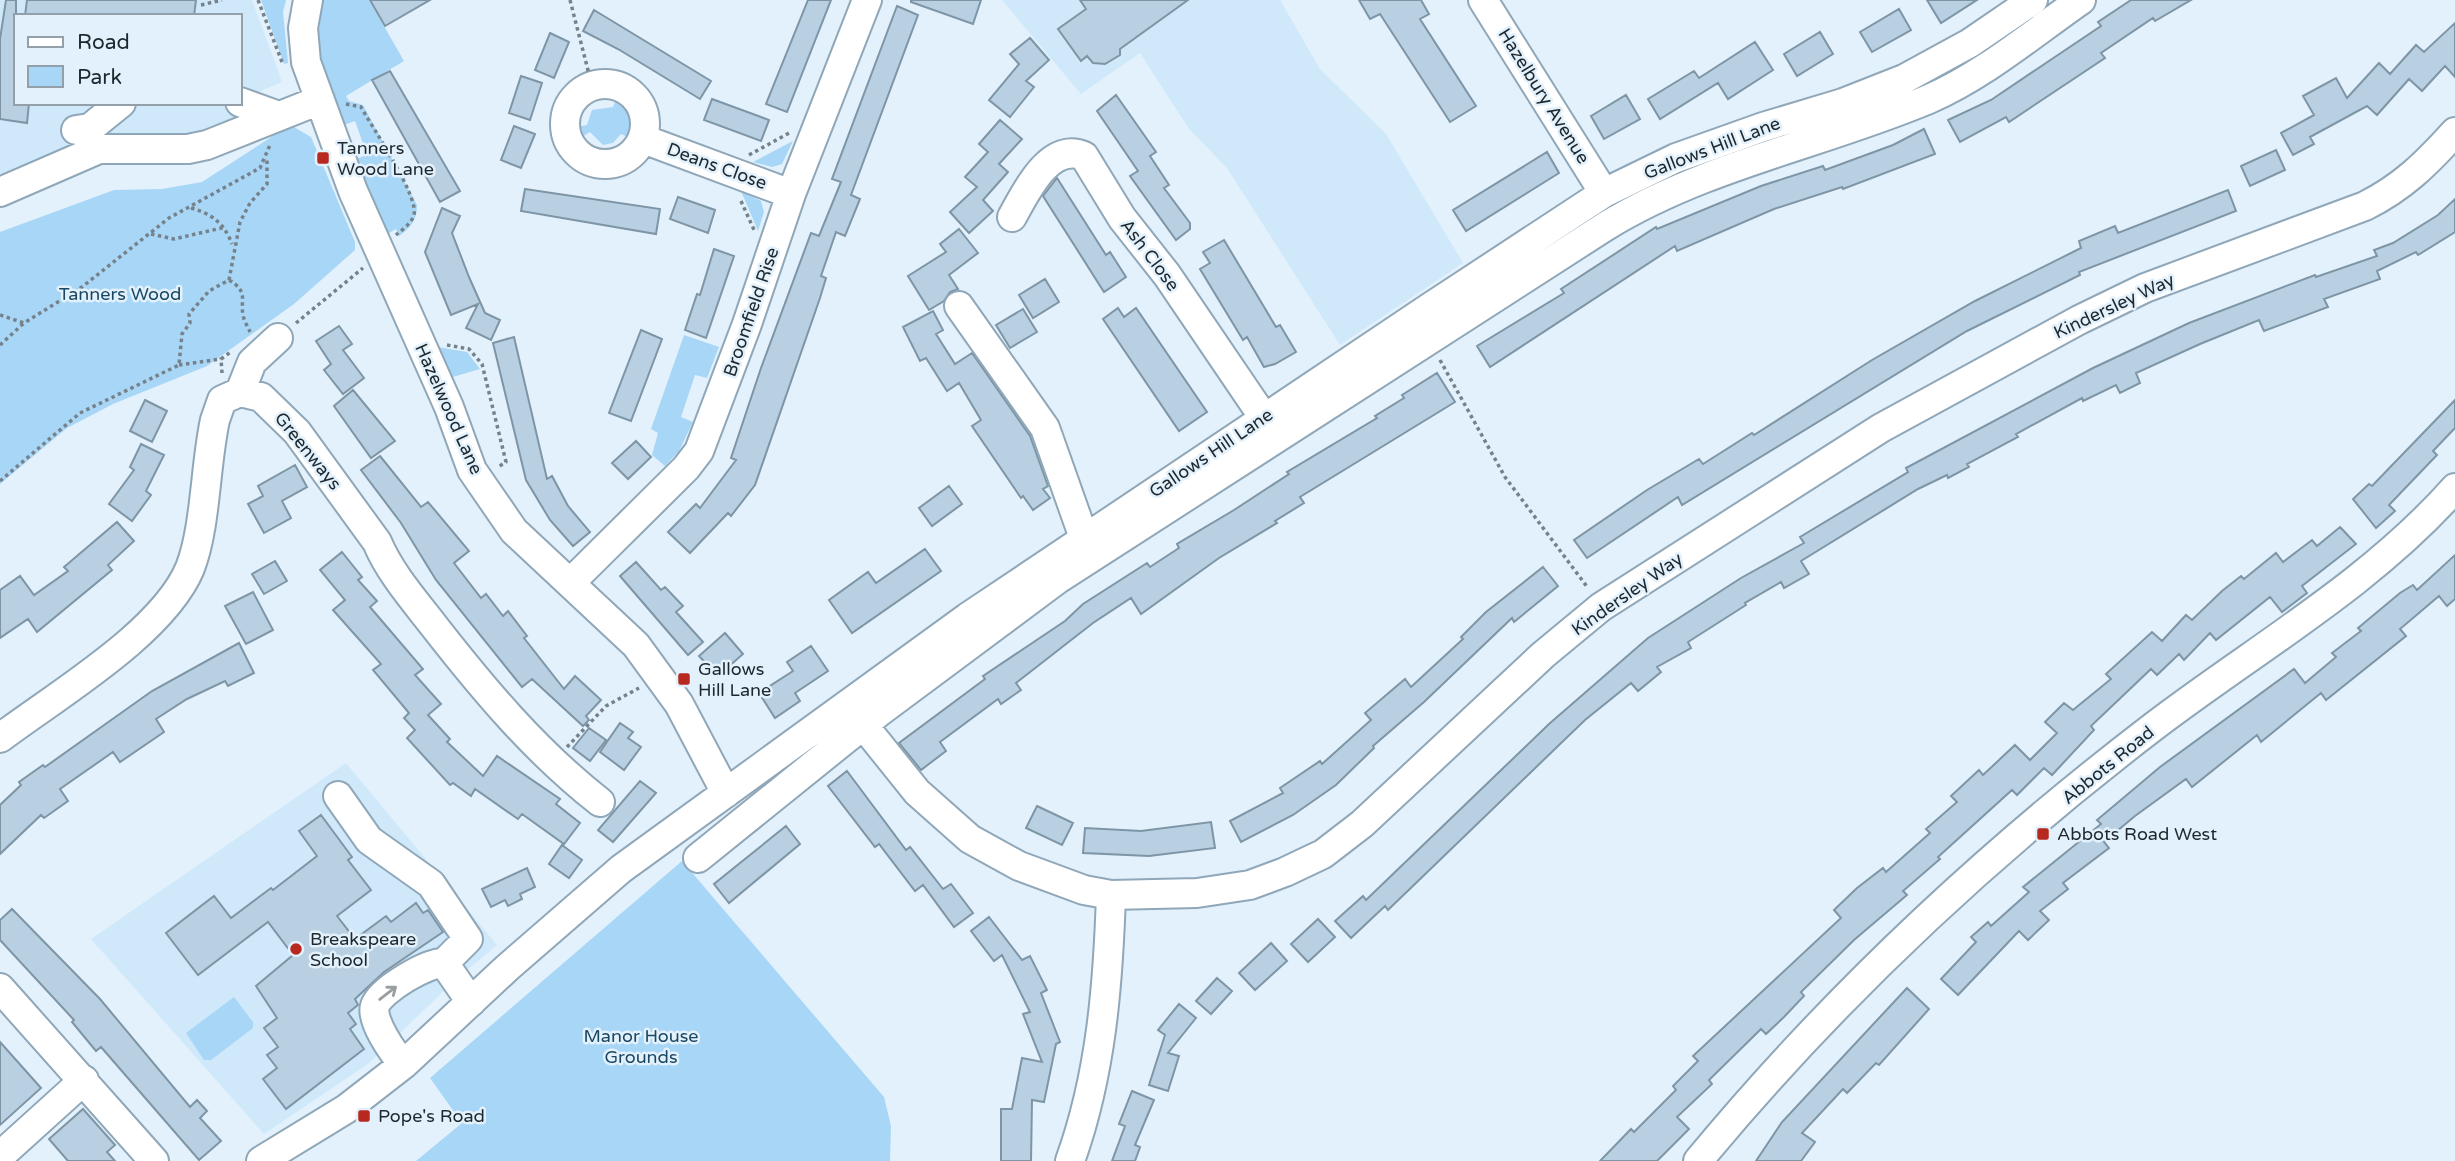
<svg xmlns="http://www.w3.org/2000/svg" width="2455" height="1161" font-family="'Varela Round',sans-serif">
  <style>
    .built { fill: #cfe9fb; fill-rule: evenodd }
    .green { fill: #a8d6f6 }
    .building { fill: #b8d0e2; stroke: #7e95a6; stroke-width: 2 }
    .lines { fill: none; stroke-linecap: round; stroke-linejoin: round }
    .minor-casing { stroke: #8fa7b8; stroke-width: 32 }
    .path { stroke: #76828b; stroke-width: 3.5; stroke-dasharray: 3.5 3.5; stroke-linecap: butt }
    .minor { stroke: #fff; stroke-width: 28 }
    .oneway { stroke: #999ea0 }
    .poi-dot { fill: #b7291e; stroke: #e2f1fc; stroke-width: 2.5 }
    .labels { text-anchor: middle; stroke-width: 5; stroke-linejoin: round; paint-order: stroke }
    .street-label { font-size: 18px; fill: #1d272d; stroke: #e2f1fc }
    .poi-label { font-size: 18px; fill: #1d272d; stroke: #e2f1fc; text-anchor: start }
    .park-label { font-size: 18px; fill: #1a4763; stroke: #e2f1fc }
  </style>
  <rect width="100%" height="100%" fill="#e2f1fc"/>
  <!-- built -->
  <path class="built" d="M0,0h252l30,82 -35,15 -7,26 -240,61zM16,16h224v87h-224z
    M1002,0h278l40,69 66,65 77,129 -123,82 -113,-177 -38,-39 -49,-76 -59,41z
    M346,763l151,182 -43,36 -86,83 -104,70 -173,-195z"/>
  <!-- green -->
  <path class="green" d="M261,0h25l-3,12 5,51 -4,1z
    M323,0h46l35,61 -58,35 3,5 14,4 54,100c0,15 -6,22 -18,31l-3,-7 -7,4 7,17 -7,3 -36,-93 14,-5 -12,-34 -14,5c-16,-43 -29,-79 -18,-126z
    M617,96c16,12 20,24 15,43l-11,-5 -8,9 -10,2 -13,-13 -13,8 -4,-12 14,-3 5,-15 21,-3z
    M294,127l17,10 44,105v8l-61,54 -87,62 -94,38 -46,24 -67,56v-252l114,-42 48,-1 40,-7 77,-50z
    M793,141l-11,23 -10,3 -19,-5z
    M741,191l20,10 3,11 -6,19z
    M410,281l28,66 29,5 13,17 -34,10 -44,-95z
    M684,335l35,12 -12,31 -12,-3 -14,42 12,5 -14,29 -14,15 -13,-11 6,-22 -7,-4z
    M682,861l202,236 7,29 -1,35h-474l46,-38 -32,-45z
    M234,997l19,25v6l-42,32h-7l-18,-27z"/>
  <!-- building -->
  <path class="building" d="M6,0h10v103h13l-2,20 -27,-4v-80z
    M27,0h169l-2,16h-169z
    M370,0h60l-45,26z
    M808,0h23l-44,112 -21,-8z
    M911,0h70l-8,24 -62,-22z
    M1080,0h108l-68,49v6l-15,9 -12,-1 -6,-7 -6,5 -23,-32 28,-20z
    M1359,0h62l8,14 -9,5 56,87 -26,16 -70,-108 -10,5z
    M1927,0h50l-36,23z
    M2131,0h60l-36,21 -2,-3 -52,35 4,5 -96,64 -3,-5 -46,25 -12,-22 43,-20 110,-74 -3,-4z
    M897,6l21,9 -67,180 9,4 -15,37 -9,-4 -15,44 5,2 -6,20 -65,187 -24,31 -3,-3 -38,40 -22,-21 28,-28 4,4 36,-48 -5,-2 30,-90 50,-135 8,3 22,-54 -9,-3z
    M1899,9l12,21 -39,22 -12,-20z
    M594,10l117,71 -11,18 -82,-50 -35,-18z
    M2455,23v54l-10,-11 -23,25 -13,-12 -32,36 -10,-9 -57,31 4,7 -21,11 -12,-22 33,-18 -11,-19 33,-18 11,20 32,-35 11,11 26,-29 8,7z
    M1820,32l13,22 -36,22 -13,-22z
    M550,33l19,9 -15,36 -19,-8z
    M1030,38l19,22 -23,21 8,6 -24,30 -21,-17 30,-36 -9,-10z
    M1755,42l18,28 -45,29 -10,-16 -58,36 -12,-20 46,-28 5,7z
    M390,71l70,120 -20,11 -68,-122z
    M521,76l21,7 -12,37 -21,-7z
    M1116,95l40,57 -6,4 19,29 -5,3 26,35v6l-14,11 -46,-64 8,-5 -41,-60z
    M1626,95l14,24 -36,20 -13,-23z
    M712,99l57,21 -8,21 -57,-21z
    M1000,120l22,19 -23,25 9,8 -25,28 10,11 -24,22 -19,-21 27,-25 -12,-10 23,-25 -9,-8z
    M514,126l21,8 -14,34 -20,-8z
    M1924,129l11,25 -92,35 -1,-2 -68,22 -97,42 -2,-5 -185,121 -13,-21 87,-53 -3,-4 95,-62 1,2 104,-43 62,-20 2,4 68,-25z
    M2276,150l9,20 -35,16 -9,-20z
    M1547,152l12,21 -93,58 -13,-21z
    M1057,178l49,77 4,-3 16,25 -22,15 -61,-96z
    M525,189l135,20 -4,25 -135,-23z
    M2228,190l8,21 -157,61 1,3 -113,56 -285,174 -4,-8 -91,61 -13,-18 73,-50 52,-31 4,5 49,-31 2,2 118,-75 103,-59 106,-53 -2,-7 36,-15 3,7z
    M678,197l37,13 -7,23 -38,-14z
    M2455,199v33l-37,23 -2,-3 -39,19 3,8 -56,20 4,8 -64,24 -5,-11 -59,24 -64,29 4,10 -20,10 -4,-8 -33,16 -1,-3 -66,36 2,3 -51,27 2,3 -21,11 -1,-3 -29,14 -117,72 8,13 -25,14 -3,-6 -36,21 1,2 -58,37 3,6 -34,19 4,5 -23,19 -7,-8 -46,37 -197,190 -3,-4 -34,32 -16,-17 28,-25 3,4 183,-176 99,-86 93,-60 63,-35 -4,-6 108,-65 -2,-4 187,-100 96,-45 126,-48 1,2 61,-21 -3,-6 19,-7 45,-28z
    M442,208l18,8 -8,17 17,44 16,36 15,7 -9,20 -25,-12 12,-24 -27,11 -26,-63z
    M959,229l19,24 -29,22 9,14 -8,3 -6,9 -15,9 -21,-34 38,-24 -6,-8z
    M1224,240l52,87 4,-2 16,27 -21,12 -11,3 -17,-30 -4,3 -43,-71 10,-6 -7,-11z
    M714,249l20,7 -28,82 -21,-8 12,-36 3,1z
    M1045,279l14,23 -26,16 -14,-23z
    M1118,308l6,9 12,-9 71,104 -28,19 -76,-112z
    M1023,309l14,23 -27,16 -14,-23z
    M933,311l10,19 -7,4 19,30 17,-11 58,83 18,50 -5,3 7,9 -17,12 -10,-14 -2,2 -49,-72 9,-6 -22,-37 -12,8 -21,-33 -6,3 -17,-34z
    M339,326l13,18 -9,6 21,28 -21,16 -19,-24 7,-6 -15,-23z
    M641,330l21,9 -31,82 -22,-8z
    M514,337l33,142 5,-3 16,30 22,26 -17,14 -23,-26 -24,-40 -33,-137z
    M1437,373l18,29 -155,95 4,6 -29,18 2,2 -58,35 -78,56 -10,-16 -38,25 -77,60 5,7 -20,14 -3,-5 -58,43 6,9 -25,19 -22,-27 86,-64 -2,-3 82,-55 18,-17 64,-41 3,4 29,-19 -2,-4 57,-34 55,-36 -2,-2 90,-54 -2,-2 29,-18 -2,-3z
    M353,390l42,51 -24,17 -37,-52z
    M145,400l22,11 -15,31 -22,-11z
    M2455,400v28l-22,23 4,4 -48,50 6,6 -19,17 -23,-29 16,-15 3,2z
    M636,441l15,16 -23,22 -16,-16z
    M141,444l23,11 -18,36 5,4 -19,26 -23,-17 25,-34 -4,-3z
    M380,456l41,51 7,-5 41,49 -15,12 27,35 5,-4 17,22 5,-5 19,25 -3,2 40,51 11,-13 26,24 -15,16 3,4 -6,6 -51,-47 -10,8 -86,-107 -35,-57 -40,-53z
    M295,465l12,22 -25,14 9,17 -27,15 -16,-29 15,-8 -5,-10z
    M949,486l13,18 -30,22 -13,-18z
    M117,522l17,19 -26,24 4,5 -75,62 -9,-13 -28,19v-48l20,-14 14,19 34,-24 -4,-4z
    M2340,527l16,17 -54,42 5,7 -25,19 -12,-15 -54,43 -6,-7 -26,27 -5,-6 -22,21 -6,-6 -60,57 3,4 -42,45 -8,-7 -27,27 -5,-5 -74,67 2,2 -37,32 4,4 -53,45 -53,52 3,4 -20,21 -18,17 -5,-5 -52,51 3,4 -35,33 12,12 -32,32h-57l31,-32 3,3 42,-42 -3,-4 25,-25 -5,-5 148,-138 -7,-8 23,-22 26,-20 3,4 44,-39 -4,-4 31,-27 -6,-6 28,-26 4,5 32,-30 15,15 27,-27 -12,-11 19,-19 9,7 38,-31 -5,-5 46,-42 10,9 24,-26 6,5 30,-29 19,-15 3,3 32,-26 7,9 29,-22 5,6z
    M925,549l16,22 -89,62 -23,-33 39,-28 8,11z
    M342,552l20,25 -4,3 19,21 -7,6 53,62 -8,6 26,29 -13,11 22,24 -3,3 36,34 14,-20 63,43 -4,5 24,19 -16,21 -42,-30 -4,5 -43,-30 -4,7 -18,-13 -3,2 -43,-47 8,-8 -11,-12 5,-5 -36,-43 8,-6 -48,-54 12,-10 -25,-30z
    M2455,555v44l-8,7 -8,-10 -39,33 6,7 -80,64 -5,-7 -60,49 -4,-7 -65,52 -6,-8 -51,37 -31,26 5,6 -46,35 5,6 -28,22 9,9 -21,20 -9,-9 -61,64 -17,-16 35,-37 -5,-5 17,-15 3,4 38,-34 -6,-5 78,-63 -4,-4 63,-53 134,-98 11,14 31,-26 -4,-4 29,-22 -3,-3 42,-35 13,-8 4,5z
    M275,561l12,20 -23,13 -12,-20z
    M636,562l25,28 4,-3 18,19 -7,6 27,30 -15,13 -68,-79z
    M1543,567l15,19 -44,36 -2,-4 -88,84 -51,44 1,2 -38,37 -43,30 -52,27 -11,-21 53,-28 -3,-5 40,-27 2,3 49,-44 -6,-7 40,-34 6,8 52,-48 -2,-2 25,-25z
    M253,592l20,38 -27,14 -21,-38z
    M725,633l18,21 -25,22 -19,-20z
    M239,643l15,30 -26,13 -3,-5 -38,18 -31,20 8,13 -44,30 -7,-10 -53,37 8,12 -24,17 -3,-3 -41,39v-49l21,-20 -2,-3 24,-17 2,2 107,-76z
    M811,646l17,25 -33,22 5,8 -25,17 -16,-25 34,-22 -6,-9z
    M620,723l13,9 -5,6 13,9 -17,23 -24,-18z
    M589,728l17,12 -16,21 -17,-13z
    M847,771l59,79 4,-3 33,42 8,-5 22,29 -19,14 -31,-42 -8,6 -36,-47 -4,3 -47,-61z
    M640,781l16,12 -43,49 -15,-12z
    M1037,806l36,17 -11,22 -36,-17z
    M321,815l31,42 -4,3 23,30 -34,26 18,23 31,-23 5,6 25,-19 7,10 5,-3 15,22 -59,40 -29,27 3,6 -10,8 8,11 -6,5 14,20 -78,60 -23,-30 14,-11 -10,-13 11,-8 -14,-19 13,-10 -21,-32 37,-31 -25,-33 -70,53 -32,-42 48,-37 17,22 40,-30 2,2 44,-34 -18,-25z
    M1211,822l4,26 -66,8 -66,-3 2,-25 56,3z
    M786,826l14,18 -71,59 -15,-19z
    M562,845l20,15 -13,18 -20,-14z
    M527,868l8,19 -15,7 2,5 -14,7 -3,-6 -14,7 -9,-18z
    M12,909l88,90 90,108 7,-7 10,11 -7,7 21,23 -22,19 -98,-113 -5,4 -24,-29 2,-2 -74,-80v-20z
    M989,917l33,43 8,-4 17,34 -6,3 19,49 -4,2 -12,58 -12,-2 -1,61h-30v-52h11l10,-51 20,4 -19,-48 7,-2 -28,-57 -8,6 -23,-30z
    M1318,919l17,18 -27,25 -17,-18z
    M1271,943l16,18 -32,29 -16,-17z
    M1217,978l15,13 -21,23 -15,-13z
    M1907,988l22,21 -50,56 -3,-2 -29,30 -4,-4 -41,44 13,9 -14,19h-45l26,-39z
    M1179,1004l17,14 -28,35 11,3 -11,35 -19,-6 16,-50 -7,-5z
    M0,1042l41,46 -41,37z
    M1132,1091l22,9 -19,45 5,2 -5,14h-23l13,-35 -6,-2z
    M83,1109l32,36 -8,7 8,9h-47l-19,-22z"/>
  <g class="lines">
    <defs>
      <path id="minor" d="M308,0l-5,28 3,34 47,129 96,216 23,63 42,61 122,114 43,59 47,89
        M1483,0l121,193
        M565 124a40 40 0 1 1 80 0a40 40 0 1 1-80 0Z
        M240,102l36,13
        M76,130l14,-2 31,-25
        M643,139l148,55
        M0,192l99,-43h89l19,-4 113,-45
        M1012,217c13,-23 37,-76 72,-61l38,62 45,57 97,143
        M959,306l86,122 39,110
        M240,392l12,-30 26,-24
        M570,583l116,-115 13,-17 48,-127 44,-130 76,-194
        M848,706l69,86 53,47 49,27 65,24 27,5 86,-2 53,-8 35,-13 38,-18 39,-30 181,-169 58,-48 280,-179 198,-108 66,-32 220,-82c38,-19 62,-43 90,-74
        M0,738c57,-43 163,-105 190,-170 16,-41 15,-103 25,-148l7,-20 18,-8 21,5 36,35 80,110c13,31 37,58 57,84 50,64 101,125 166,176
        M338,796l31,44 62,44 37,55 -24,24
        M698,858l180,-145 180,-134 548,-353c100,-61 216,-82 323,-127 55,-24 103,-65 152,-99
        M0,988l154,173
        M404,1064c-10,-9 -34,-44 -29,-58 5,-16 53,-44 69,-43l27,39
        M0,1156l84,-76
        M261,1161l85,-52 58,-45 103,-96 114,-99 347,-252 461,-309 175,-115 72,-35 87,-31 80,-24 61,-24 66,-36 63,-43
        M1070,1161c31,-86 38,-175 41,-266
        M1698,1161c133,-161 289,-307 455,-434 102,-78 216,-142 302,-239"/>
    </defs>
    <!-- minor casing -->
    <use href="#minor" class="minor-casing"/>
    <!-- path -->
    <path class="path" d="M258,0l24,62
      M570,0l20,78
      M201,5l21,-5
      M346,104l15,3c11,20 58,89 53,108 -3,9 -11,14 -18,20
      M749,155l42,-23
      M741,201l14,31
      M191,208c21,6 33,15 41,36
      M151,234l23,5 52,-12
      M229,280c20,12 11,19 14,35 1,6 5,12 7,17
      M0,315l24,8 58,-36 87,-69 91,-50 10,-23
      M296,323l67,-55
      M0,345l24,-22
      M447,345l22,4 13,15 24,98 -8,5
      M1440,360l65,117 83,111
      M179,365l42,-6
      M222,373l-1,-14 11,-8
      M0,481l80,-68 99,-48 3,-31 8,-11 -1,-9 20,-23 20,-11 11,-58 10,-19 17,-19v-27
      M567,747l39,-41 33,-18"/>
    <!-- minor -->
    <use href="#minor" class="minor"/>
  </g>
  <!-- one-way arrows -->
  <defs><path id="oneway-shaft" d="M-6 0H5M1.5-3L5.5 0L1.5 3" fill="none" stroke-width="1.6" stroke-linecap="round" stroke-linejoin="round" transform="scale(1.75)"/></defs>
  <use class="oneway" href="#oneway-shaft" transform="translate(388 993) rotate(-38)"/>
  <!-- markers -->
  <g class="poi-dot">
    <rect x="316" y="151" width="14" height="14" rx="3.5"/>
    <rect x="677" y="672" width="14" height="14" rx="3.5"/>
    <rect x="2036" y="827" width="14" height="14" rx="3.5"/>
    <circle cx="296" cy="949" r="7"/>
    <rect x="357" y="1109" width="14" height="14" rx="3.5"/>
  </g>
  <g class="labels">
    <!-- street labels -->
    <g class="street-label">
      <text transform="translate(1544 96) rotate(58)" y="6">Hazelbury Avenue</text>
      <text transform="translate(1712 148) rotate(-21)" y="6">Gallows Hill Lane</text>
      <text transform="translate(717 166) rotate(20)" y="6">Deans Close</text>
      <text transform="translate(1150 255) rotate(53)" y="6">Ash Close</text>
      <text transform="translate(2114 306) rotate(-25)" y="6">Kindersley Way</text>
      <text transform="translate(751 312) rotate(-71)" y="6">Broomfield Rise</text>
      <text transform="translate(449 409) rotate(66)" y="6">Hazelwood Lane</text>
      <text transform="translate(308 451) rotate(51)" y="6">Greenways</text>
      <text transform="translate(1211 453) rotate(-34)" y="6">Gallows Hill Lane</text>
      <text transform="translate(1627 594) rotate(-35)" y="6">Kindersley Way</text>
      <text transform="translate(2108 765) rotate(-39)" y="6">Abbots Road</text>
    </g>
    <!-- poi labels -->
    <g class="poi-label">
      <text x="337" y="154">Tanners<tspan x="337" dy="21">Wood Lane</tspan></text>
      <text x="698" y="675">Gallows<tspan x="698" dy="21">Hill Lane</tspan></text>
      <text x="2057" y="840">Abbots Road West</text>
      <text x="310" y="945">Breakspeare<tspan x="310" dy="21">School</tspan></text>
      <text x="378" y="1122">Pope's Road</text>
    </g>
    <!-- park labels -->
    <g class="park-label">
      <text x="120" y="300">Tanners Wood</text>
      <text x="641" y="1042">Manor House<tspan x="641" dy="21">Grounds</tspan></text>
    </g>
  </g>
  <!-- legend -->
  <rect x="14" y="14" width="228" height="91" fill="#e2f1fc" stroke="#93a0a9" stroke-width="2"/>
  <rect x="28" y="37" width="35" height="10" fill="#ffffff" stroke="#93a0a9" stroke-width="2"/>
  <text x="77" y="49" font-size="21" fill="#1d272d">Road</text>
  <rect x="28" y="66" width="35" height="21" fill="#a8d6f6" stroke="#93a0a9" stroke-width="2"/>
  <text x="77" y="84" font-size="21" fill="#1d272d">Park</text>
</svg>
